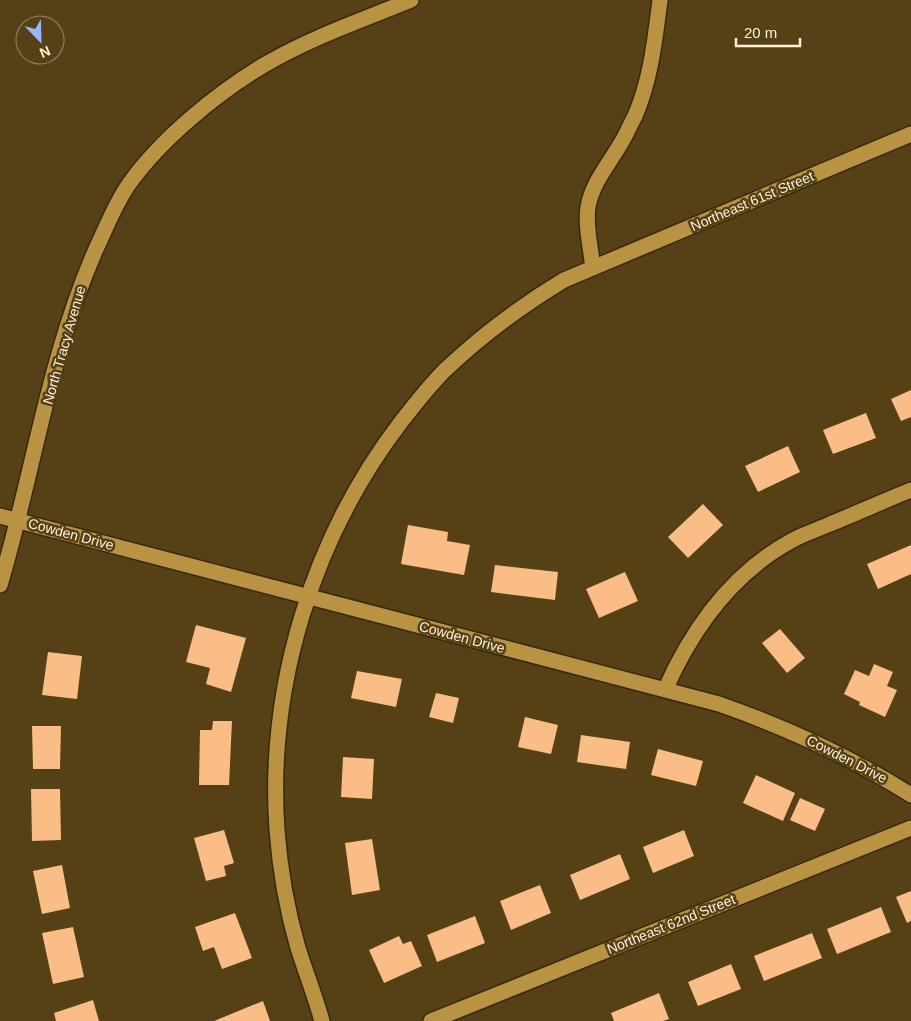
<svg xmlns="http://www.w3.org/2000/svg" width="911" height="1021" font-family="Arial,sans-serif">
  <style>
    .building { fill: #f9bd85 }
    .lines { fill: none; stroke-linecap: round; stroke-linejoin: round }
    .minor-casing { stroke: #35290f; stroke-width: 18 }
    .minor { stroke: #b99341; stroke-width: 15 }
    .labels { text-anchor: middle; stroke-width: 5; stroke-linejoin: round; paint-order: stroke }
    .street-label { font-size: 14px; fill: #fdf1da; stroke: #554115 }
  </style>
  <rect width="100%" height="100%" fill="#554115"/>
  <!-- building -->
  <path class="building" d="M911,390v27l-10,4 -10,-22z
    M866,413l10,25 -43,16 -10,-24z
    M788,446l12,26 -42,20 -13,-26z
    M703,504l20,21 -35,33 -20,-21z
    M408,525l40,7 -1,9 23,4 -6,30 -63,-11z
    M911,545v29l-33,15 -11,-25z
    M495,565l63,7 -3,28 -64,-8z
    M625,572l13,29 -39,17 -13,-29z
    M196,625l50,13 -15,54 -25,-8 4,-16 -24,-6z
    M780,629l25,29 -18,15 -25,-30z
    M48,652l34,4 -5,43 -35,-4z
    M874,664l19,8 -6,14 10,4 -12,27 -26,-12 1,-3 -16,-8 11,-24 14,6z
    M357,671l45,8 -6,28 -45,-9z
    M436,693l23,5 -6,25 -24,-6z
    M525,717l33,8 -7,29 -33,-7z
    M213,721h19l-3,64h-30l1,-55h12z
    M32,726h29l-1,43h-27z
    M581,735l49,7 -4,27 -49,-7z
    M658,749l45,12 -7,25 -45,-11z
    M343,757l31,2 -2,40 -31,-2z
    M756,775l39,18 -12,28 -40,-18z
    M31,789h29l1,51 -29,1z
    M800,798l25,11 -10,22 -25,-11z
    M224,830l10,33 -10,3 2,10 -20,5 -12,-43z
    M684,830l10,26 -41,17 -10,-26z
    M372,839l8,51 -28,5 -7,-52z
    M620,854l10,25 -50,21 -10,-25z
    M62,865l8,43 -28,6 -9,-43z
    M540,885l11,28 -40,17 -11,-29z
    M911,891v30l-4,2 -11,-26z
    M881,907l10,25 -54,22 -10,-25z
    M235,913l17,45 -30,11 -8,-22 -11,4 -8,-24z
    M475,916l10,27 -48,19 -10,-27z
    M73,927l11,50 -31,7 -11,-51z
    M812,933l10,25 -58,23 -10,-25z
    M399,936l4,8 8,-3 11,25 -38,17 -15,-33z
    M731,964l10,25 -43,17 -10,-24z
    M659,993l10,26 -6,2h-49l-3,-8z
    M93,1000l6,21h-43l-2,-8z
    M263,1001l7,20h-56z"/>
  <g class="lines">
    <defs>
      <path id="minor" d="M593,268c-2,-18 -8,-44 -5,-61 4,-24 21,-43 33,-64 5,-8 9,-18 14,-27 16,-37 20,-77 25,-116
        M0,516l719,188c68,24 132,53 192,91
        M0,585c33,-110 49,-230 96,-336 10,-21 19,-45 33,-65 32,-45 87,-90 135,-119 46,-27 98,-45 147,-65
        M665,690c27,-61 66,-116 126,-149 12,-7 26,-11 39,-17 27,-11 54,-23 81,-34
        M322,1021c-7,-25 -16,-48 -24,-73 -11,-38 -18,-78 -21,-118 -10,-144 36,-293 124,-408 14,-18 28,-36 44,-52 37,-35 76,-64 119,-90l347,-146
        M431,1021l480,-193"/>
    </defs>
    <!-- minor casing -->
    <use href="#minor" class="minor-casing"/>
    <!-- minor -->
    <use href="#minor" class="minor"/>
  </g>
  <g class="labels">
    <!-- street labels -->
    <g class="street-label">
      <text transform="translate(752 201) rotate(-23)" y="5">Northeast 61st Street</text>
      <text transform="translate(64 345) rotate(-74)" y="5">North Tracy Avenue</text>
      <text transform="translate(71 534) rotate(15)" y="5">Cowden Drive</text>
      <text transform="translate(462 637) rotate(15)" y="5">Cowden Drive</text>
      <text transform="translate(847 759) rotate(27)" y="5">Cowden Drive</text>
      <text transform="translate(671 924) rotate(-22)" y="5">Northeast 62nd Street</text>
    </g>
  </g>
  <!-- north arrow -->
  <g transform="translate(40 40) rotate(157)"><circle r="24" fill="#554115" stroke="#988764"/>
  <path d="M0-4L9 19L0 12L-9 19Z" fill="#94b7fd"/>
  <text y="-8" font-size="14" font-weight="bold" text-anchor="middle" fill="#fdf1da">N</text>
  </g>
  <!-- scale -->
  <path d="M736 38v8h64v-8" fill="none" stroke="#fdf1da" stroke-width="2.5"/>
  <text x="744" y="38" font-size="15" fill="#fdf1da" stroke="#554115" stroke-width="4" paint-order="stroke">20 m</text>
</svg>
